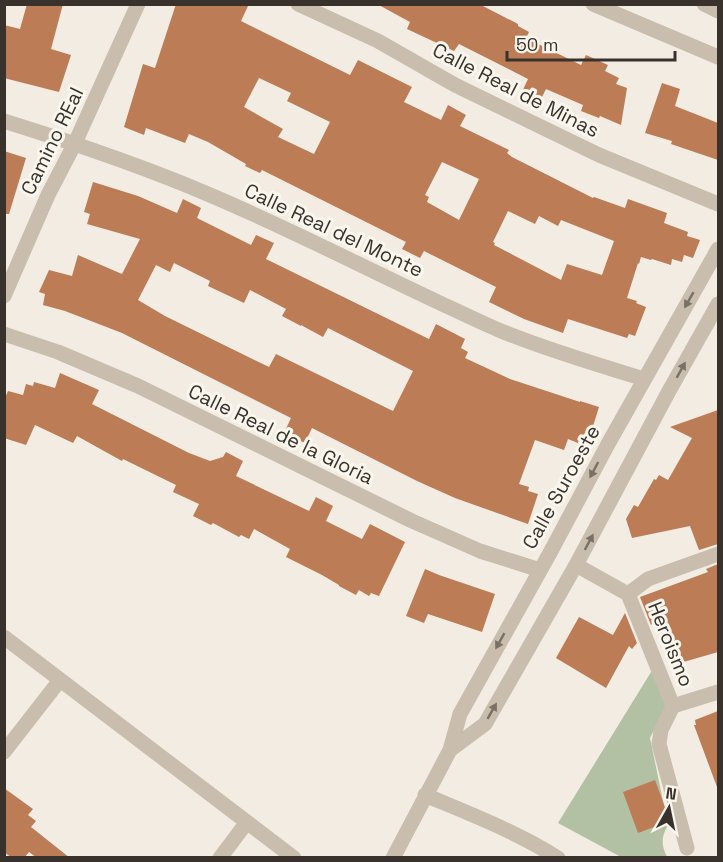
<svg xmlns="http://www.w3.org/2000/svg" width="723" height="862" font-family="'Space Grotesk',sans-serif">
  <style>
    .green { fill: #b2c0a3 }
    .building { fill: #bb7c56; fill-rule: evenodd }
    .lines { fill: none; stroke-linecap: round; stroke-linejoin: round }
    .minor { stroke: #c9beae; stroke-width: 15 }
    .oneway { fill: #7a7166 }
    .labels { text-anchor: middle; stroke-width: 6; stroke-linejoin: round; paint-order: stroke }
    .street-label { font-size: 20px; fill: #39322c; stroke: #f9f6ee }
  </style>
  <rect width="100%" height="100%" fill="#f2ece2"/>
  <!-- green -->
  <path class="green" d="M656,664l14,33 -20,41 18,87c-7,12 -7,20 -1,32h-46l-63,-34z"/>
  <!-- building -->
  <path class="building" d="M27,4h36l-12,45 20,6 -12,37 -55,-14v-53l16,4z
    M176,4h73l-8,17 109,54 8,-15 54,27 -8,15 37,18 7,-15 18,10 -6,11 49,24 -2,3 5,4 81,41 1,-1 31,11 3,-9 39,14 -3,10 24,9 -1,4 13,4 -7,18 -9,-3 -2,7 -10,-3 -1,6 -19,-6 -1,1 -10,-3 -2,7 -1,-1 -11,35 10,3 -1,2 10,4 -11,29 -6,-2 -2,4 -59,-19 -5,14 -39,-14 -35,-17 7,-15 -72,-36 -4,7 -18,-9 4,-7 -144,-72 -2,3 -15,-7 1,-2 -38,-22 -19,-8 -4,9 -39,-15 -2,7 -20,-8 19,-63 12,4zM259,78l32,15 -4,8 43,21 -16,32 -36,-17 5,-8 -39,-22zM442,162l37,17 -20,41 -32,-18 2,-5 -4,-2zM508,211l27,13 4,-8 19,10 3,-6 53,21 -12,34 -35,-11 -6,16 -67,-35 1,-2 -2,-1z
    M377,4h102l39,20v2l11,6 -3,6 55,27 5,-10 22,10 -3,6 14,7 -3,6 11,4 -6,37 -21,-9 -1,2 -18,-7 2,-6 -37,-16 -7,14 -18,-9 7,-15 -69,-35 -5,7 -47,-22 3,-7z
    M662,83l18,6 -5,17 43,17v37l-47,-16 1,-3 -27,-8z
    M4,151l22,7 -17,56h-5z
    M93,182l45,14 39,17 6,-14 18,9 -4,10 54,27 5,-10 18,8 -8,16 163,80 7,-15 29,15 -4,9 7,4 -3,6 45,21 70,23v-1l19,6 -11,35 -9,-3 -1,4 -10,-4 -4,11 -29,-10 -16,44 10,3 -1,4 10,3 -10,30 -73,-26 -38,-17 -105,-53 -7,15 -21,-10 7,-15 -26,-13 -143,-72 -57,-22 -22,-6 2,-11 -6,-2 10,-22 23,6 6,-21 44,19 18,-35 -53,-15 3,-10 -6,-2zM174,263l36,18 -2,5 36,17 6,-13 36,19 -4,7 19,10v-1l22,12 5,-9 85,43 -20,40 -117,-57 -7,13 -104,-51 -27,-16 18,-35 14,7z
    M60,373l39,17 -7,14 97,49 21,8 13,-4 3,-5 17,9 -7,15 73,35 7,-14 17,9 -7,15 36,18 8,-15 35,18 -26,54 -8,-3 -2,3 -10,-6 -3,5 -17,-9v-1l-17,-10 -36,-18 4,-8 -36,-20 -5,10 -8,-4 -2,2 -26,-14 -2,2 -18,-9 6,-12 -26,-12 3,-7 -53,-26 -1,2 -45,-25 -4,7 -38,-18 -9,20 -22,-7v-38l4,-9 15,4 3,-11 7,2 1,-4 21,6z
    M718,410v134l-19,6 -9,-24 -58,12 -6,-19 8,-14 4,2 16,-28 2,1 3,-5 9,5 24,-42 -22,-11z
    M718,564v88l-38,11 -18,-50 -11,12 -11,-28 68,-25 -2,-3z
    M425,569l14,6 56,19 -13,38 -54,-18 -4,9 -18,-7z
    M625,613l12,30 -5,6 -3,-3 -23,42 -50,-30 23,-41 34,18z
    M718,711v76h-1l-23,-62h2l-1,-5z
    M655,780l15,41 -32,12 -15,-41z
    M4,788l29,21 -5,6 8,6 -5,6 39,31h-33l-8,-6 -5,6h-12l-8,-6z"/>
  <g class="lines">
    <!-- minor -->
    <path class="minor" d="M298,4l80,37 77,44 144,70 119,49
      M593,4l125,53
      M704,4l14,7
      M4,121c70,22 139,45 206,74 78,33 153,72 230,108 22,10 44,21 66,30 45,18 92,32 138,46
      M4,296l44,-101 27,-52 63,-139
      M4,334l54,18 80,34 274,135 68,30 60,19
      M576,565l52,29
      M628,594l45,112 -12,24 -2,14 28,104
      M628,594l20,-15 70,-25
      M4,637l290,221
      M673,706l45,-14
      M450,750l35,-26 91,-159 93,-174 49,-87
      M4,752l56,-72
      M425,795c45,19 92,37 133,63
      M220,858l27,-36
      M393,858l57,-108 10,-36 91,-163 57,-107 110,-195"/>
  </g>
  <!-- one-way arrows -->
  <defs><path id="oneway-solid" d="M-6-.8H1V-3.2L6.5 0L1 3.2V.8H-6Z" transform="scale(1.5)"/></defs>
  <g class="oneway">
    <use href="#oneway-solid" transform="translate(689 300) rotate(120)"/>
    <use href="#oneway-solid" transform="translate(681 370) rotate(-61)"/>
    <use href="#oneway-solid" transform="translate(594 470) rotate(118)"/>
    <use href="#oneway-solid" transform="translate(589 542) rotate(-62)"/>
    <use href="#oneway-solid" transform="translate(500 641) rotate(119)"/>
    <use href="#oneway-solid" transform="translate(492 711) rotate(-60)"/>
  </g>
  <g class="labels">
    <!-- street labels -->
    <g class="street-label">
      <text transform="translate(516 90) rotate(27)" y="7">Calle Real de Minas</text>
      <text transform="translate(52 141) rotate(-64)" y="7">Camino REal</text>
      <text transform="translate(334 230) rotate(25)" y="7">Calle Real del Monte</text>
      <text transform="translate(281 434) rotate(26)" y="7">Calle Real de la Gloria</text>
      <text transform="translate(561 487) rotate(-61)" y="7">Calle Suroeste</text>
      <text transform="translate(671 644) rotate(68)" y="7">Heroismo</text>
    </g>
  </g>
  <!-- border -->
  <rect width="723" height="862" fill="none" stroke="#39322c" stroke-width="12"/>
  <!-- north arrow -->
  <g transform="translate(669 808) rotate(9)" stroke="#f9f6ee" stroke-width="4.5" paint-order="stroke">
  <path d="M0-4.5L10 22L0 15L-10 22Z" fill="#39322c"/>
  <text y="-9" font-size="16" font-weight="bold" text-anchor="middle" fill="#39322c">N</text>
  </g>
  <!-- scale -->
  <path d="M507 51v9h168v-9" fill="none" stroke="#39322c" stroke-width="3"/>
  <text x="516" y="51" font-size="18" fill="#39322c" stroke="#f9f6ee" stroke-width="4.5" paint-order="stroke">50 m</text>
</svg>
